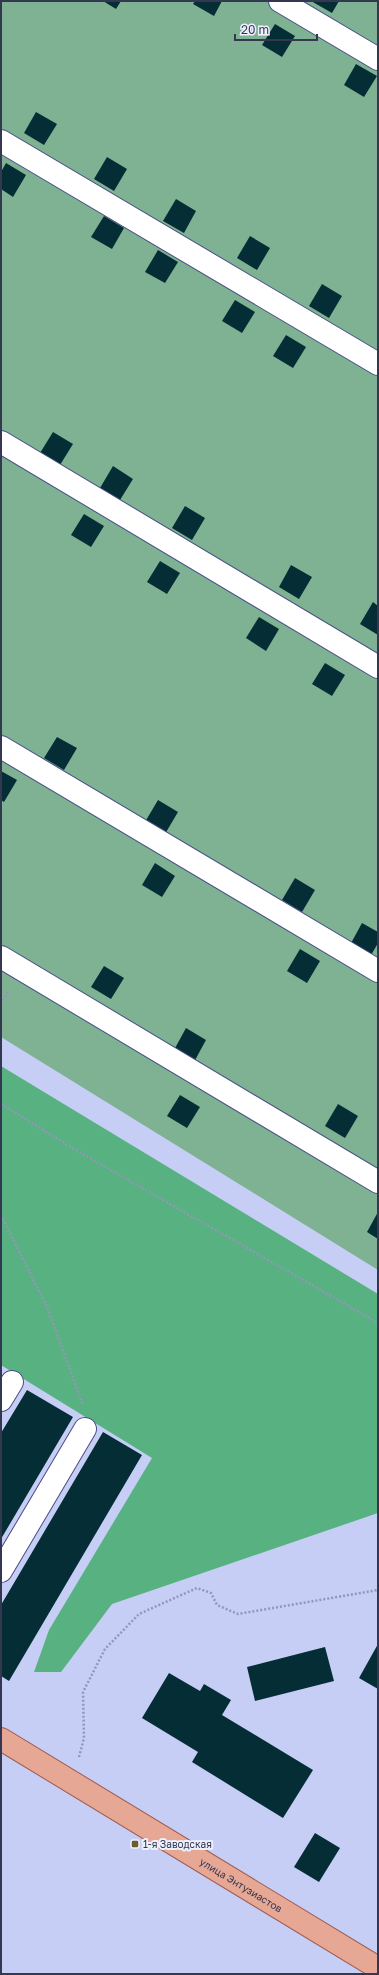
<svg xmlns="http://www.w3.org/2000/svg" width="379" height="1975" font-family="'Golos Text',sans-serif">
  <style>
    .green { fill: #7fb293 }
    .forest { fill: #58b180 }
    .building { fill: #052d36 }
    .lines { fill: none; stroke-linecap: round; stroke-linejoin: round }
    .minor-casing { stroke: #484e85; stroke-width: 24 }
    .major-casing { stroke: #9d5a4e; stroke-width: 24 }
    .path { stroke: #9197b9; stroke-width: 2.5; stroke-dasharray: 2 2; stroke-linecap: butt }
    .minor { stroke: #fff; stroke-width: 22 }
    .major { stroke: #e6a794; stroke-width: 22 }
    .poi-dot { fill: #6a5f2c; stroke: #eef0fe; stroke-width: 1.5 }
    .labels { text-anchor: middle; stroke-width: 4; stroke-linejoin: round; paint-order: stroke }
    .poi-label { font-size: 10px; fill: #333750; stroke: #eef0fe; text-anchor: start }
    .street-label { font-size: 10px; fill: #333750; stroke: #eef0fe }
  </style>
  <rect width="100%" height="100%" fill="#c7cef5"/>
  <!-- green -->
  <path class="green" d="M1,1h377v1269l-377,-233z"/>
  <!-- forest -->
  <path class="forest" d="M1,1066l377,228v219l-266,91 -51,68h-27l15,-42 103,-172 -151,-93z"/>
  <!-- building -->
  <path class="building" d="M103,1h18l-5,8z
    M195,1h27l-8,15 -21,-12z
    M311,1h28l-7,12z
    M275,24l20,12 -13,21 -20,-12z
    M356,64l21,12 -13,21 -20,-12z
    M36,112l21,12 -13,21 -20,-12z
    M107,157l20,12 -13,22 -20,-12z
    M6,163l20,12 -13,22 -12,-8v-17z
    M176,199l20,12 -12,22 -21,-12z
    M104,216l20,12 -12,21 -21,-12z
    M250,236l20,12 -13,22 -20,-12z
    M158,250l20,12 -13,21 -20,-11z
    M322,284l20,12 -13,22 -20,-12z
    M235,300l20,12 -13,21 -20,-12z
    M286,335l20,12 -13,21 -20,-12z
    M53,432l20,12 -13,21 -20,-12z
    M113,466l20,13 -13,21 -20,-12z
    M185,506l20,12 -13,22 -20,-12z
    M84,514l20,12 -13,21 -20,-12z
    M160,561l20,12 -13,21 -20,-12z
    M291,565l21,12 -13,22 -20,-12z
    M373,602l5,4v29l-18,-11z
    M259,617l20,12 -13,22 -20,-13z
    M325,663l20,12 -13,21 -20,-12z
    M57,737l20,11 -13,22 -20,-12z
    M1,771l16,9 -13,22 -3,-2z
    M158,800l20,12 -13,22 -20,-12z
    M155,863l20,13 -13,21 -20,-12z
    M295,878l20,12 -13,22 -20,-12z
    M362,923l16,9v11l-8,14 -20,-12z
    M300,949l20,12 -13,22 -20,-12z
    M104,966l20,12 -13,21 -20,-12z
    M186,1028l20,12 -12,22 -20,-12z
    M180,1095l20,12 -13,21 -20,-12z
    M338,1104l20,12 -13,22 -20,-12z
    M378,1212v27l-11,-7z
    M27,1390l46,27 -72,122v-106z
    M103,1432l39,23 -133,226 -8,-5v-71z
    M378,1644v45l-19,-11z
    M325,1647l9,34 -79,20 -8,-34z
    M169,1673l31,18 4,-7 27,16 -9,15 91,55 -30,48 -91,-56 6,-10 -56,-34z
    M315,1833l25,15 -21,34 -25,-15z"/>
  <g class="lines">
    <defs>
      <path id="minor" d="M280,1l98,58
        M1,141l377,223
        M1,442l377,225
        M1,747l377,224
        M1,957l377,225
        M1,1400l11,-18
        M1,1571l84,-142"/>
      <g id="major">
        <path id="s1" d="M1,1739l377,229"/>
      </g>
    </defs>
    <!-- minor casing -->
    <use href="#minor" class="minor-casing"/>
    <!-- major casing -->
    <use href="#major" class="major-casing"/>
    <!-- path -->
    <path class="path" d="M1,1004l8,-14
      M1,1104l70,43 307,176
      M1,1215l46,92 36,98
      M79,1757l5,-19 -1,-46 22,-43 34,-35 58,-26 14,5 6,12 21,9 140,-24"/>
    <!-- minor -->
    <use href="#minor" class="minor"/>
    <!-- major -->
    <use href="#major" class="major"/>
  </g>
  <!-- markers -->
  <rect class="poi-dot" x="131" y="1840" width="8" height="8" rx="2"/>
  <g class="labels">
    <!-- poi labels -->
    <g class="poi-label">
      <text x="143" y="1848">1-я Заводская</text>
    </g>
    <!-- street labels -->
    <g class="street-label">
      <text dy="4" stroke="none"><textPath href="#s1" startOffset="281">улица Энтузиастов</textPath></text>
    </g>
  </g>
  <!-- border -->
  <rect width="379" height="1975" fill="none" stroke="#333750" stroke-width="4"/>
  <!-- scale -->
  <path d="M235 34v6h82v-6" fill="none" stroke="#333750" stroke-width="2"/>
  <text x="241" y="34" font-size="12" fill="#333750" stroke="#eef0fe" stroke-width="3" paint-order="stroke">20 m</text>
</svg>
